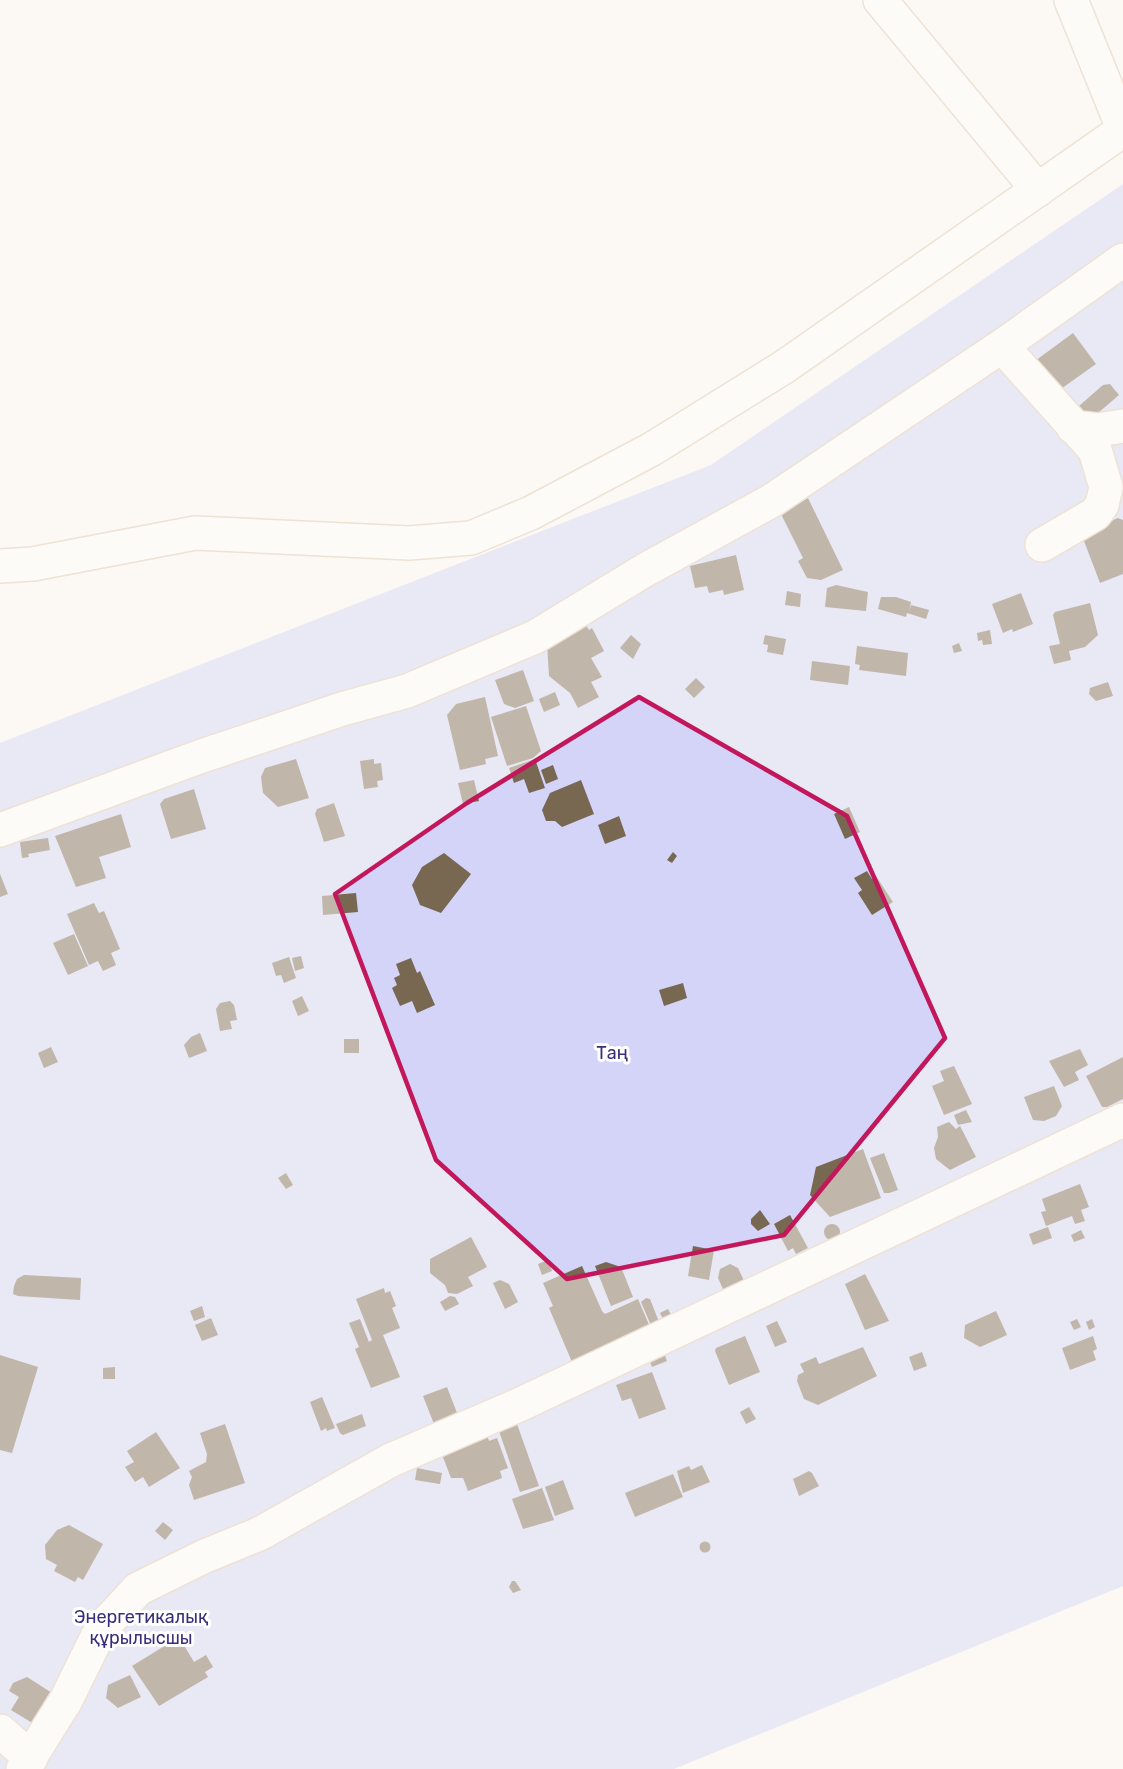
<svg xmlns="http://www.w3.org/2000/svg" width="1123" height="1769" font-family="Rubik,sans-serif">
  <style>
    .green { fill: #d3d4f8 }
    .building { fill: #786751 }
    .lines { fill: none; stroke-linecap: round; stroke-linejoin: round }
    .minor-casing { stroke: #dcc8b0; stroke-width: 36 }
    .minor { stroke: #fff; stroke-width: 33 }
    .marked { fill: none; stroke: #c2185b; stroke-width: 4.5; stroke-linejoin: round }
    .labels { text-anchor: middle; stroke-width: 6; stroke-linejoin: round; paint-order: stroke }
    .park-label { font-size: 18px; fill: #392e7c; stroke: #fff }
  </style>
  <rect width="100%" height="100%" fill="#fcf8f3"/>
  <!-- green -->
  <path class="green" d="M1123,184v1402l-449,183h-674v-1026l711,-278z"/>
  <!-- building -->
  <path class="building" d="M1073,333l23,31 -38,27 -23,-30z
    M1110,384l9,11 -28,24 -12,-13 24,-21z
    M808,498l35,72 -22,10 -14,-2 -9,-17 5,-3 -23,-46z
    M1118,518l5,2v54l-23,9 -19,-50z
    M736,555l8,35 -20,5 -1,-5 -14,3 -2,-7 -12,2 -5,-22z
    M836,585l32,7 -2,19 -41,-4 2,-19z
    M787,591l14,3 -1,13 -15,-2z
    M1021,593l12,31 -20,8 -1,-3 -9,4 -11,-29z
    M881,597h15l15,5 -2,9 2,-6 18,5 -3,9 -19,-6 -1,4 -28,-8z
    M1090,603l8,32 -13,12 -16,4 2,9 -17,4 -5,-18 11,-2 -7,-29 2,-3z
    M585,624l4,6 3,-2 12,23 -13,7 11,19 -11,5 8,15 -21,11 -8,-15 -21,-17 -2,-33z
    M990,630l2,14 -9,1 -1,-5 -4,1 -1,-8z
    M631,635l10,9 -8,15 -13,-11z
    M765,635l21,4 -3,16 -16,-3 1,-7 -5,-1z
    M959,643l3,8 -8,2 -2,-7z
    M857,646l51,7 -2,23 -47,-6 1,-5 -5,-1z
    M812,661l38,5 -2,19 -38,-5z
    M523,670l11,31 -19,7 -11,-4 -9,-24z
    M696,678l9,9 -11,11 -9,-9z
    M1108,682l5,14 -17,5 -7,-7 1,-6z
    M555,692l5,13 -16,7 -5,-13z
    M485,697l13,59 -13,3 1,5 -26,6 -13,-55 9,-11z
    M526,706l15,45 -8,7 -26,8 -16,-49z
    M296,759l13,39 -31,9 -15,-14 -2,-16 4,-9z
    M374,759v5l7,-1 2,17 -6,1 1,6 -14,2 -4,-28z
    M535,759l10,29 -16,5 -5,-14 -10,4 -5,-15z
    M553,765l5,14 -12,5 -5,-14z
    M474,780l5,21 -16,3 -5,-21z
    M581,780l13,34 -32,13 -7,-6h-9l-4,-11 8,-17z
    M194,789l12,40 -35,10 -11,-35 4,-5z
    M334,803l11,33 -21,6 -9,-28 2,-5z
    M849,807l11,25 -15,7 -11,-25z
    M121,814l10,33 -32,10 7,21 -30,9 -21,-51z
    M619,816l7,20 -21,8 -7,-19z
    M48,838l2,12 -22,4 1,3 -7,1 -2,-16z
    M673,852l4,4 -5,7 -5,-3z
    M444,853l27,21 -30,39 -21,-8 -8,-20 10,-18z
    M867,871l5,8 4,-3 17,26 -21,13 -14,-22 4,-3 -8,-12z
    M0,874l8,20 -8,3z
    M356,893l2,19 -35,3 -1,-19z
    M94,903l5,10 5,-2 16,38 -9,4 5,12 -13,6 -5,-10 -9,4 -22,-51z
    M74,934l14,32 -20,9 -15,-32z
    M301,956l3,12 -9,3 -3,-13z
    M289,957l7,21 -12,5 -3,-8 -5,1 -4,-13z
    M411,958l6,15 3,-2 15,34 -18,8 -5,-12 -12,5 -8,-18 5,-3 -3,-7 6,-3 -4,-11z
    M683,983l4,15 -23,8 -5,-16z
    M302,996l7,15 -11,5 -6,-15z
    M230,1001l4,4 3,15 -7,1 2,8 -12,2 -4,-22 4,-6z
    M200,1033l7,18 -18,7 -5,-13 7,-8z
    M344,1039h15v14h-15z
    M51,1047l7,15 -14,6 -6,-15z
    M1080,1049l8,16 -13,7 4,8 -15,7 -15,-26z
    M1123,1057v42l-16,8h-5l-16,-31z
    M954,1066l18,38 -28,11 -12,-29 12,-5 -4,-10z
    M1054,1086l8,20 -6,10 -12,5 -11,-1 -9,-23z
    M966,1110l6,12 -14,3 -4,-10z
    M949,1122l7,7 4,-3 16,31 -26,13 -14,-11 -2,-11 4,-11 -1,-10z
    M863,1149l18,49 -51,19 -20,-22 6,-28z
    M884,1153l14,37 -9,3h-5l-14,-35z
    M286,1173l7,12 -7,4 -8,-11z
    M1080,1184l9,23 -8,3 4,11 -10,3 -3,-8 -26,10 -5,-14 5,-1 -4,-12z
    M760,1210l10,14 -12,7 -7,-7v-5z
    M790,1215l18,33 -12,6 -3,-6 -5,3 -14,-27z
    M824 1232a8 8 0 1 1 16 0a8 8 0 1 1-16 0Z
    M1048,1227l4,11 -19,7 -4,-11z
    M1081,1230l4,8 -11,4 -3,-7z
    M471,1237l16,30 -19,10 5,9 -16,8 -9,-1 -3,-8 -15,-12v-14z
    M693,1246l21,4 -5,30 -21,-4z
    M548,1260l4,11 -10,4 -4,-11z
    M606,1262l15,5 12,30 -22,9 -16,-40z
    M730,1264l8,4 9,19 -21,9 -8,-18 2,-9z
    M582,1266l20,45 3,3 33,-15 15,35 -78,35 -26,-61 4,-2 -10,-23z
    M865,1274l24,47 -24,9 -20,-46z
    M24,1275l57,3 -1,22 -62,-4 -5,-2 1,-8 3,-7z
    M500,1280l9,4 9,18 -13,7 -12,-26z
    M384,1288l1,5 5,-2 6,15 -4,2 8,20 -17,7 17,42 -29,11 -16,-39 4,-2 -10,-24 11,-4 9,23 3,-2 -16,-41z
    M450,1296l5,1 4,7 -14,7 -5,-9z
    M646,1298l4,1 11,28 -8,3 -12,-28z
    M202,1306l3,11 -11,4 -4,-10z
    M668,1309l4,8 -8,4 -4,-8z
    M996,1311l11,24 -27,12 -16,-9 1,-13z
    M211,1318l7,17 -16,6 -7,-16z
    M1077,1319l4,8 -7,3 -4,-8z
    M1092,1319l3,8 -6,3 -3,-8z
    M777,1321l10,21 -12,5 -9,-21z
    M745,1336l15,36 -31,13 -14,-34 1,-3z
    M1093,1336l4,13 -4,2 3,9 -26,10 -8,-22z
    M662,1347l5,14 -15,6 -5,-13z
    M863,1347l14,29 -59,29 -14,-6 -7,-18 1,-6 6,-3 -4,-8 16,-7 3,7z
    M922,1352l5,14 -13,5 -5,-14z
    M0,1355l38,12 -26,86 -12,-3z
    M115,1367v12h-12v-11z
    M652,1372l14,37 -27,10 -8,-21 -9,3 -6,-16z
    M447,1387l10,26 -4,6 -15,6 -4,-1 -11,-28z
    M322,1397l13,31 -8,3 -1,-3 -5,3 -11,-29z
    M749,1407l7,12 -10,5 -6,-12z
    M362,1414l4,12 -23,9 -3,-2 -4,-9z
    M225,1424l20,59 -51,17 -5,-15 3,-8 -3,-6 17,-9 1,-8 -7,-21z
    M517,1424l22,62 -19,6 -21,-61z
    M156,1432l24,36 -31,19 -6,-10 -8,5 -10,-15 9,-5 -7,-11z
    M487,1435l2,6 8,-3 11,30 -8,3 2,7 -34,13 -5,-13h-12l-10,-26z
    M702,1465l8,17 -27,11 -6,-22 12,-5 2,4z
    M417,1468l25,5 -2,11 -25,-4z
    M809,1471l3,2 7,13 -20,10 -6,-17z
    M673,1474l10,23 -48,20 -10,-24z
    M563,1480l11,29 -19,7 -10,-29z
    M542,1488l12,32 -31,9 -11,-30z
    M163,1522l10,8 -8,10 -10,-9z
    M69,1525l34,19 -20,36 -5,-3 -3,5 -21,-11 3,-6 -11,-6 -1,-14 12,-15z
    M699.5 1547a5.5 5.5 0 1 1 11 0a5.5 5.5 0 1 1-11 0Z
    M512,1581h3l6,9 -8,3 -4,-6z
    M179,1637l15,25 12,-7 7,12 -8,5 3,5 -49,29 -27,-40z
    M130,1675l11,22 -23,11 -12,-10 2,-13z
    M27,1677l25,16 -18,31 -23,-14 8,-13 -10,-6 4,-8z"/>
  <g class="lines">
    <defs>
      <path id="minor" d="M880,0l158,190
        M1071,0l52,128
        M1002,346l93,104 11,37 -4,18 -7,9 -53,31
        M1073,427l25,3 25,-4
        M0,566l33,-2 162,-31 214,10 62,-5 60,-25 121,-64 132,-82 339,-237
        M0,830l199,-73 143,-48 65,-18 128,-54 110,-67 126,-69 231,-155 121,-86
        M0,1731l31,27
        M23,1769l43,-69 35,-71 37,-40 67,-33 54,-22 132,-74 130,-56 602,-284"/>
    </defs>
    <!-- minor casing -->
    <use href="#minor" class="minor-casing"/>
    <!-- minor -->
    <use href="#minor" class="minor"/>
  </g>
  <!-- marked area -->
  <path d="M0 0H1123V1769H0ZM639,697l208,119 98,222 -161,197 -217,44 -131,-119 -101,-266 132,-91z" fill="#fcf8f3" fill-opacity=".55" fill-rule="evenodd"/>
  <path class="marked" d="M639,697l208,119 98,222 -161,197 -217,44 -131,-119 -101,-266 132,-91z"/>
  <g class="labels">
    <!-- park labels -->
    <g class="park-label">
      <text x="612" y="1059">Таң</text>
      <text x="141" y="1623">Энергетикалық<tspan x="141" dy="21">құрылысшы</tspan></text>
    </g>
  </g>
</svg>
